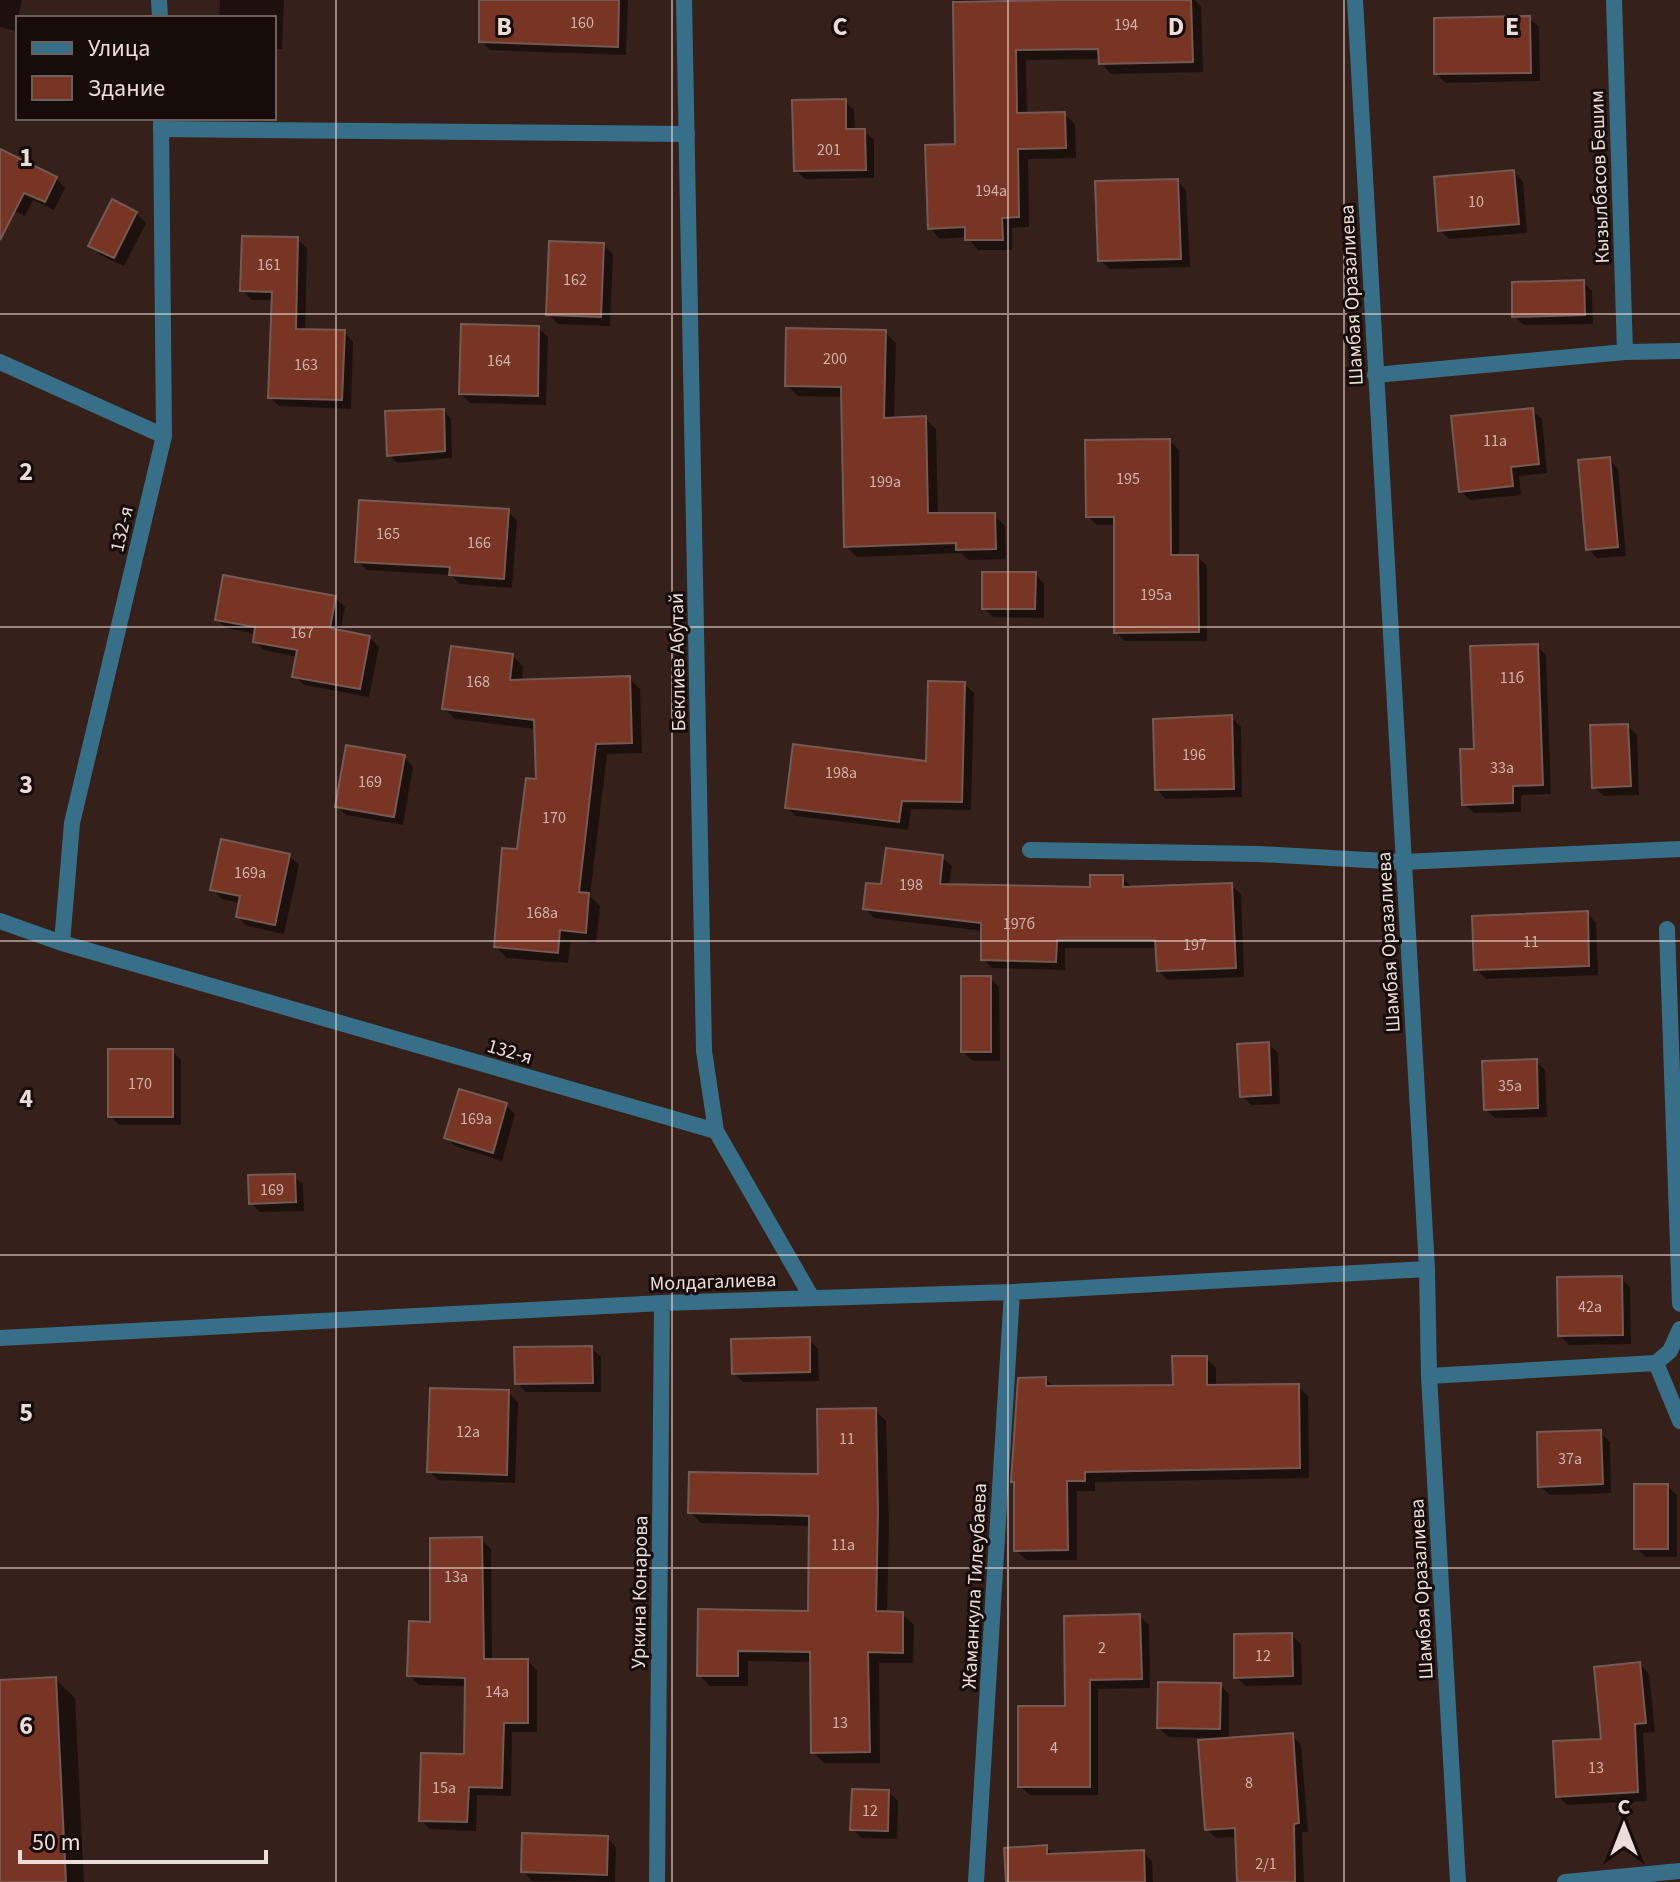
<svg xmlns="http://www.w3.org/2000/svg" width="1680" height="1882" font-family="'Source Sans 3',sans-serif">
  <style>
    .shadow { fill: #0007 }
    .building { fill: #783524; stroke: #745a53; stroke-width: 2 }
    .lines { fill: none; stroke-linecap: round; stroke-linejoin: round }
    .service { stroke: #376f89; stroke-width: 16 }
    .minor { stroke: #376f89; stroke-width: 16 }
    .grid { fill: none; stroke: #edddd9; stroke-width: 2; stroke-opacity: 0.55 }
    .labels { text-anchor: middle; stroke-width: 6; stroke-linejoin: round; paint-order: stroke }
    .number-label { font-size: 16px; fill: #d0b3ac }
    .street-label { font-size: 20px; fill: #edddd9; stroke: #160c0a }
    .grid-label { font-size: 26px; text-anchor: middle; font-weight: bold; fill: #edddd9; stroke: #160c0a; stroke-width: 6; stroke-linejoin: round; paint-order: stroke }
  </style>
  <rect width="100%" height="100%" fill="#36201a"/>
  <!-- shadow -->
  <path class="shadow" d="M0,0h22l-7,31 -15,-4z
    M220,0h64l-2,49h-8v-31h-55z
    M481,0h147l-2,55 -136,-5 -9,-9z
    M955,0h240l6,6 2,66 -92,2 -10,-11v-4l-75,1 1,55 37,-1 11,10 1,34 -48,1 1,68 -17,1v22h-34l-11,-13 -27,2 -10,-11 27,-82z
    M1529,18l10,9 1,54 -94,2 -10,-9z
    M845,101l9,9 1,21h9l10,9v38l-69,1 -9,-9z
    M0,152l56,26 9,10 -11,22 -21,-10 -8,16 -25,-12z
    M1514,172l9,10 4,51 -78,6 -9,-9z
    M1177,181l9,9 4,77 -80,2 -10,-9z
    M136,213l10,10 -22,43 -24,-11 -9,-10z
    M297,239l10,9 -2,83 39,1 9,10 -2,67 -72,-3 -9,-9 3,-97h-21l-10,-10z
    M603,245l10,9 -3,72 -52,-2 -10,-10z
    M1583,282l9,9 1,33 -69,1 -10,-9z
    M538,328l10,9 -2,68 -76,-2 -9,-9z
    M885,332l11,11 -2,76 31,-1 11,11 2,86h56l11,11 1,33 -37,1 -8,-7 -104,4 -11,-11 -2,-149 -46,-1 -11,-11z
    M1532,410l10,9 5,54 -28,3 2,19 -51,5 -9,-9z
    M444,411l7,8 1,39 -55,5 -8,-8z
    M1170,441l9,9v107h19l9,9v75h-82l-9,-9v-107h-19l-9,-9z
    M1609,459l9,10 8,87 -29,2 -9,-9z
    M508,511l9,10 -5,67 -52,-4 -9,-9 -84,-5 -10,-9z
    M1035,574l9,10v34l-51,-1 -9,-9z
    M335,598l10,9 -5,25 29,5 10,10 -10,50 -65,-12 -10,-9 4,-19 -34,-7 -9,-9 1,-7 -30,-6 -9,-9z
    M1537,646l9,9 5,139 -30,1v17l-47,1 -10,-9 12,-53z
    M513,656l10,10 -1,15 107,-3 11,11 2,64 -35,1 -17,142 10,10 -4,37 -25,-3 -3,23 -61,-5 -11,-11 42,-166 -2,-52 -81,-10 -11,-11z
    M964,684l10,9 -3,117 -60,-1 -3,21 -112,-14 -9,-9 141,-44z
    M1232,718l9,9 1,70 -76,2 -9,-9z
    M1628,726l9,9 2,60 -35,1 -10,-9z
    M404,757l9,10 -10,58 -57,-10 -9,-9z
    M289,856l10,9 -15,69 -37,-8 -9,-9 3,-14 -19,-4 -9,-9z
    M942,857l10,9 -3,20 143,3 30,-12 10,11 99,-3 10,9 3,83 -76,3 -9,-9 -1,-23h-93v22l-73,-2 -9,-9v-28l-109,-13 -9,-10 18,-21z
    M1587,913l9,10 2,52 -112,4 -10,-10z
    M990,978l9,9 1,74h-27l-10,-9z
    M1268,1044l10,9 2,51 -29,1 -9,-9z
    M172,1051l9,9v65h-62l-9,-9z
    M1536,1061l9,9 2,47 -52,1 -9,-9z
    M506,1105l9,9 -13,47 -47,-15 -9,-9z
    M294,1176l9,9 1,26 -44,1 -9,-9z
    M1621,1278l9,9 1,57 -62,1 -9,-10z
    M809,1339l9,10 1,32 -76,1 -9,-9z
    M591,1348l10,9v35h-75l-9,-9z
    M1206,1358l10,10v19l82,-1 10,10 1,82 -214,4v9h-18v69h-51l-10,-10 30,-171 9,9 120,-1z
    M508,1392l10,10 -3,81 -77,-3 -9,-9z
    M875,1410l11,11 3,104 -2,89h15l12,11 -1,38h-34l1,100h-56l-11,-11 -1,-90 -64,-1v25h-38l-11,-11 1,-64 110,2 1,-87 -110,-3 -11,-11 130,-36z
    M1600,1432l10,10 1,51 -61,2 -10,-9z
    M1667,1486l10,9v62h-31l-10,-9z
    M481,1539l10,10 1,112h36l9,10v61h-25l-1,64 -34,-1 -1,36 -46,-2 -9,-9 45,-64 1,-70 -48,-1 -9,-9 22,-52z
    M1139,1616l10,9 1,63 -52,1v106h-68l-10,-9 47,-78z
    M1291,1635l10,9 1,41 -56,1 -10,-9z
    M1640,1664l9,10 6,58 -12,1 4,68 -80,4 -9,-9 46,-55z
    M55,1679l20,19 9,184h-84v-200z
    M1220,1685l9,9v46l63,-5 9,10 7,87h-6l2,50h-65l-1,-45 -22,1 -9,-9 7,-91 -45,-1 -10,-9z
    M889,1792l9,9 -1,38 -35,-1 -10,-9z
    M607,1838l9,9 -1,35 -83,-1 -9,-10z
    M1046,1847l8,9 89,-4 9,9 1,21h-145z"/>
  <!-- building -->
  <path class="building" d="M479,0h140l-1,47 -139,-5z
    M1060,0h131l2,62 -94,2 -1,-15 -82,1 1,63 48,-1 1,36 -48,1 1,68 -17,1 1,22h-38v-13l-37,2 -3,-84 30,-1 -2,-142z
    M1530,16l1,57 -97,1v-56z
    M846,99v30h19l1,41 -72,1 -2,-71z
    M0,149l57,28 -12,25 -21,-9 -24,47z
    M1514,170l5,54 -81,7 -4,-54z
    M1178,179l3,80 -83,2 -3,-80z
    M112,199l25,13 -23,46 -26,-12z
    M242,236l56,1 -2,92 49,1 -3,70 -74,-2 4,-106 -32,-1z
    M549,241l55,2 -3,74 -55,-2z
    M1584,280l1,35 -73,2v-35z
    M461,324l78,2 -1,70 -79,-2z
    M786,328l100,2 -2,88 42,-2 2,97h67l1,36 -40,1v-7l-112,4 -3,-160 -56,-1z
    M1533,408l6,56 -28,3 2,19 -54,6 -8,-76z
    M444,409l1,42 -58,5 -2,-45z
    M1170,439l1,116h27l1,77 -85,1v-116h-28l-1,-77z
    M1610,457l8,90 -32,3 -8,-90z
    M359,500l150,9 -5,70 -55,-4 1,-8 -95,-5z
    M982,572h54l-1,37h-53z
    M223,575l113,21 -6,32 40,8 -10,53 -68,-12 5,-27 -44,-8 2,-15 -40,-7z
    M1538,644l5,141 -30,1v17l-51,2 -2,-56h14l-4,-103z
    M451,646l62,8 -3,26 120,-4 2,67 -36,1 -17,148 10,1 -3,40 -26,-3 -2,23 -64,-6 8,-99 15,1 9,-71 10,1 -2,-59 -92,-11z
    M928,681l37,1 -3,120 -60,-1 -3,21 -114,-14 8,-64 133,17z
    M1232,715l2,74 -79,1 -2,-71z
    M1628,724l3,62 -39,2 -2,-63z
    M346,745l59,10 -11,62 -59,-10z
    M221,839l69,15 -15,71 -39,-8 4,-21 -30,-6z
    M886,848l57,7 -3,29 150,3v-12h33v12l109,-4 4,85 -79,3 -2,-31h-98l-1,22 -75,-2v-37l-118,-14 3,-26 15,1z
    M1588,911l1,55 -115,4 -2,-54z
    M961,976h30v76h-30z
    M1269,1042l2,53 -31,2 -3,-53z
    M108,1049h65v68h-65z
    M1537,1059l1,49 -54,2 -2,-49z
    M459,1089l48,14 -14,50 -49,-15z
    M295,1174l1,28 -47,2 -1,-29z
    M1622,1276l1,59 -65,1 -1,-59z
    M810,1337v35l-78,2 -1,-35z
    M592,1346l1,37 -78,1 -1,-37z
    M1172,1356h35v29l92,-1 1,84 -215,4v9h-18l1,69 -54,1v-69h-3l7,-104 28,-1v9l127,-1z
    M430,1388l79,2 -2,85 -80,-3z
    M876,1408l2,104 -2,99 27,1v41l-35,-1 2,100 -59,1 -1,-101 -72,-1v25h-41l1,-67 110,2 1,-95 -121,-3 1,-41 129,2 -1,-65z
    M1601,1430l2,54 -65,3 -1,-55z
    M1634,1484h34v65h-34z
    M482,1537l2,122h44v64h-24l-2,65 -33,-1 -2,35 -48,-1 2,-68 43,1 1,-76 -58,-2 2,-55 21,1v-84z
    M1140,1614l2,65 -52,1v107h-72v-81h47l-1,-90z
    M1292,1633l1,43 -59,2v-44z
    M1640,1662l6,61 -11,1 3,68 -82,5 -3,-56 48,-2 -7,-72z
    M56,1677l10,205h-66v-202z
    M1158,1682l63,1 -1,46 -63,-1z
    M1293,1733l6,90 -5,1 1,58h-58l-2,-54 -30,2 -7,-90z
    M852,1789l37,1 -1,41 -38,-1z
    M522,1833l86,3 -1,39 -86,-3z
    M1047,1845v9l97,-4 1,32h-139l-2,-34z"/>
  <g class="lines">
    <!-- service -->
    <path class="service" d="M161,129l526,5
      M1030,850l229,4 144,8 277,-13
      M1667,929l13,375
      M1656,1363l14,-12 10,-22
      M1429,1376l227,-13 24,58"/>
    <!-- minor -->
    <path class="minor" d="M159,0l1,18
      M684,0l20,1051 12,80 96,167
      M1355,0l72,1269 2,107 29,506
      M1614,0l11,352
      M0,362l164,74
      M1375,375l250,-23 55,-1
      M0,921l62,22 654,188
      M62,943l10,-120 92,-387 -3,-318
      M0,1338l662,-35 350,-11 415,-23
      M657,1882l5,-579
      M976,1882l36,-590
      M1565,1882l115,-11"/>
  </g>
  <!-- grid -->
  <path class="grid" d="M336,0v1882M672,0v1882M1008,0v1882M1344,0v1882M0,314h1680M0,627h1680M0,941h1680M0,1255h1680M0,1568h1680"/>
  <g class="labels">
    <!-- number labels -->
    <g class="number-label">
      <text x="582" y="28">160</text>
      <text x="1126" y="30">194</text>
      <text x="829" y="155">201</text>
      <text x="991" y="196">194а</text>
      <text x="1476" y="207">10</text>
      <text x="269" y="270">161</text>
      <text x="575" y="285">162</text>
      <text x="835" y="364">200</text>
      <text x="499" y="366">164</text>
      <text x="306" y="370">163</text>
      <text x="1495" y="446">11а</text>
      <text x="1128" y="484">195</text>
      <text x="885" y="487">199а</text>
      <text x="388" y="539">165</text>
      <text x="479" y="548">166</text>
      <text x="1156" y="600">195а</text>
      <text x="302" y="638">167</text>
      <text x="1512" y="683">11б</text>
      <text x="478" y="687">168</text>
      <text x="1194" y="760">196</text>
      <text x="1502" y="773">33а</text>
      <text x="841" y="778">198а</text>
      <text x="370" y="787">169</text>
      <text x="554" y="823">170</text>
      <text x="250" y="878">169а</text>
      <text x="911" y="890">198</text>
      <text x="542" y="918">168а</text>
      <text x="1019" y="929">197б</text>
      <text x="1531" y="947">11</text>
      <text x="1195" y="950">197</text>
      <text x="140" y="1089">170</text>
      <text x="1510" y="1091">35а</text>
      <text x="476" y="1124">169а</text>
      <text x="272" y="1195">169</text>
      <text x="1590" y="1312">42а</text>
      <text x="468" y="1437">12а</text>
      <text x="847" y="1444">11</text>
      <text x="1570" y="1464">37а</text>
      <text x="843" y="1550">11а</text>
      <text x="456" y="1582">13а</text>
      <text x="1102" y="1653">2</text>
      <text x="1263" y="1661">12</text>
      <text x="497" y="1697">14а</text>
      <text x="840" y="1728">13</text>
      <text x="1054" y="1753">4</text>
      <text x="1596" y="1773">13</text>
      <text x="1249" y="1788">8</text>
      <text x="444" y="1793">15а</text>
      <text x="870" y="1816">12</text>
      <text x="1266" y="1869">2/1</text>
    </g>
    <!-- street labels -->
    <g class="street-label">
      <text transform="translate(1599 177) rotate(-92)" y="7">Кызылбасов Бешим</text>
      <text transform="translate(1351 295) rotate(-93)" y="7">Шамбая Оразалиева</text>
      <text transform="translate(121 529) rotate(-77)" y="7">132-я</text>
      <text transform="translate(677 662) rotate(-91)" y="7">Беклиев Абутай</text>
      <text transform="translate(1388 942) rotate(-93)" y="7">Шамбая Оразалиева</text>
      <text transform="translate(510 1051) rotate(16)" y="7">132-я</text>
      <text transform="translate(713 1281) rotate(-2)" y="7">Молдагалиева</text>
      <text transform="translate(974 1586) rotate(-87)" y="7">Жаманкула Тилеубаева</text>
      <text transform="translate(1421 1589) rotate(-93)" y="7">Шамбая Оразалиева</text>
      <text transform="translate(639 1592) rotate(-89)" y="7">Уркина Конарова</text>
    </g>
  </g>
  <g class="grid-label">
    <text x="504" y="35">B</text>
    <text x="840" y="35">C</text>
    <text x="1176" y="35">D</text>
    <text x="1512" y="35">E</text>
    <text x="26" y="166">1</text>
    <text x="26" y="480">2</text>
    <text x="26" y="793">3</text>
    <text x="26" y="1107">4</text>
    <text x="26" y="1421">5</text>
    <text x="26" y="1734">6</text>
  </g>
  <!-- legend -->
  <rect x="16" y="16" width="260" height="104" fill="#160c0a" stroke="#6c605d" stroke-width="2"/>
  <rect x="32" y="42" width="40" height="12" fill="#376f89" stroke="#6c605d" stroke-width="2"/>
  <text x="88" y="56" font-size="24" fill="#edddd9">Улица</text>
  <rect x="32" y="76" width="40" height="24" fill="#783524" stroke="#6c605d" stroke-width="2"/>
  <text x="88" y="96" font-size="24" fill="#edddd9">Здание</text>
  <!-- north arrow -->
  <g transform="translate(1624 1826)" stroke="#160c0a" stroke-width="6" paint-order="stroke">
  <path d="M0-6L14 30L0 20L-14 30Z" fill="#edddd9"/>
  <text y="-12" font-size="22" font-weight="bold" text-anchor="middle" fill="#edddd9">С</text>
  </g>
  <!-- scale -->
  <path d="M20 1850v12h246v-12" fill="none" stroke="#edddd9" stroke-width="4"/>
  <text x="32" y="1850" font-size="24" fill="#edddd9" stroke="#160c0a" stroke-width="6" paint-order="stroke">50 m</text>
</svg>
